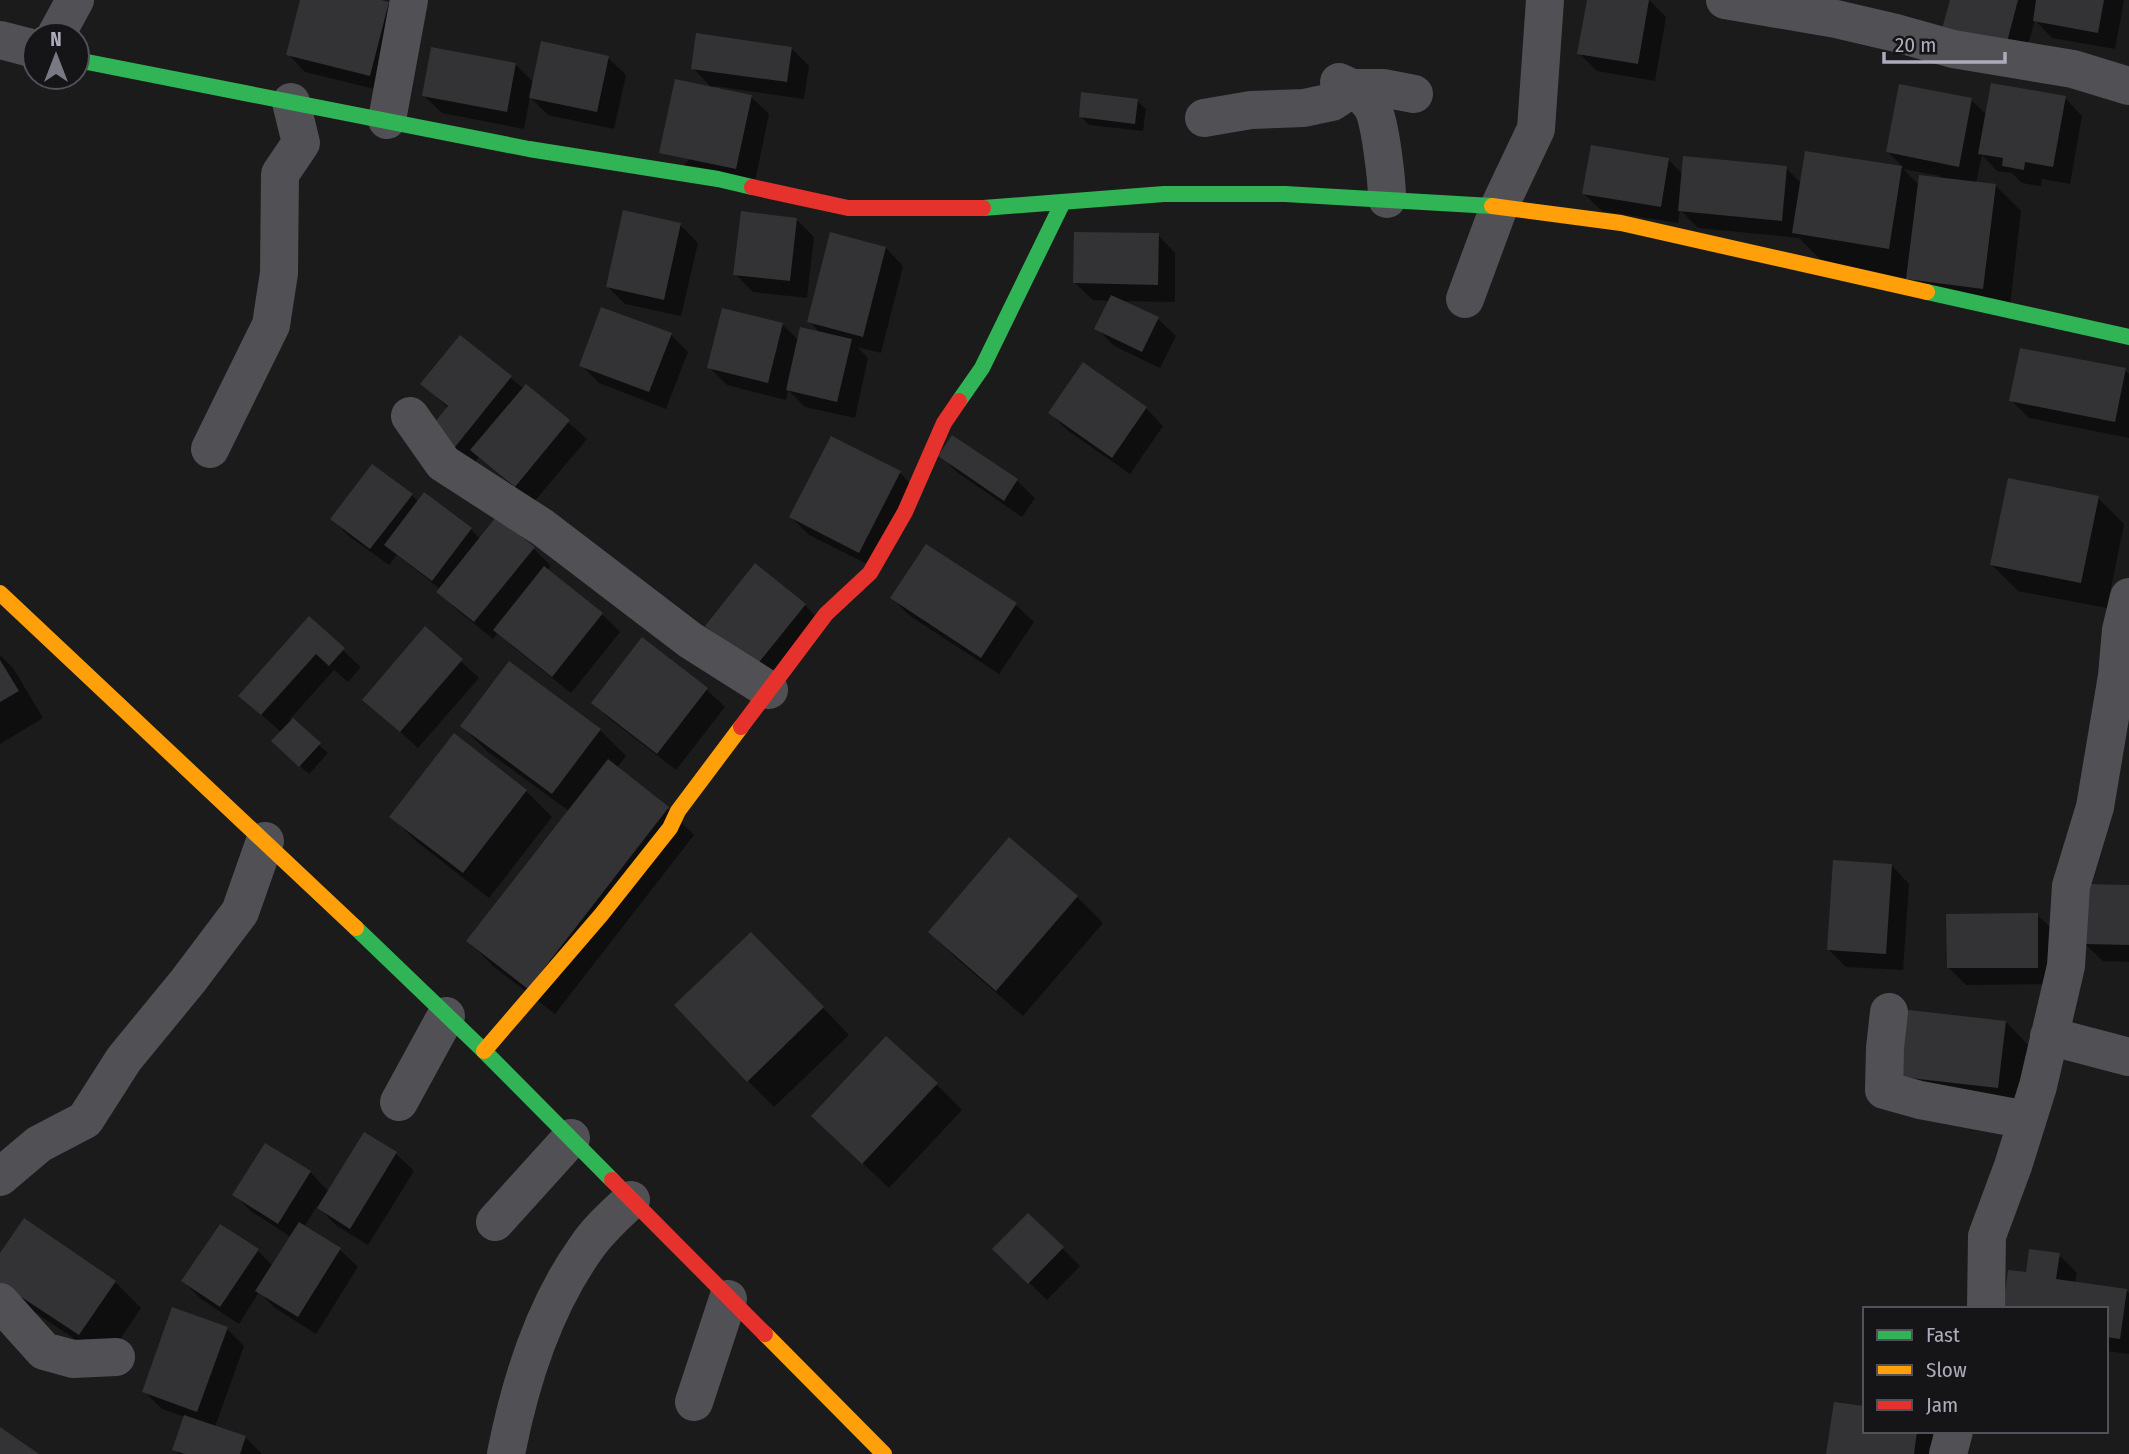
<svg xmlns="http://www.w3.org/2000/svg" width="2129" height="1454" font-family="'Fira Sans Condensed',sans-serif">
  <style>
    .shadow { fill: #0007; fill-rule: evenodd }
    .building { fill: #333335 }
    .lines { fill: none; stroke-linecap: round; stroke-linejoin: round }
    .street { stroke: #515055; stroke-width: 38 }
    .fast { stroke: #30b455; stroke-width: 16 }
    .slow { stroke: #ff9f0a; stroke-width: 16 }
    .jam { stroke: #e5322d; stroke-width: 16 }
  </style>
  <rect width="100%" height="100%" fill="#1b1b1b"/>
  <!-- shadow -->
  <path class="shadow" d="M301,0h73l14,4 18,17 -19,71 -82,-20 -17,-18z
    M1588,0h61l17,17 -11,64 -58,-10 -18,-18z
    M1952,0h172l-9,49 -63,-11 -17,-18 -12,42z
    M791,48l18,18 -5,33 -90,-13 -1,3 -20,-21z
    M608,58l18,17 -12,54 -66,-14 -18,-18 -6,32 -82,-16 -18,-17 91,-32 19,19z
    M751,97l18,17 -15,72 -75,-16z
    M2065,98l17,18 -12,68 -28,-5 -1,7 -19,-3 -10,-10 -15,-2 -15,-16 -6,28 19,2 26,26 -12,103 -189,-55 -21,-21 -101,-10 -18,-18 -2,13 -76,-12 -18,-17 84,-35 15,16 103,-7 16,16 5,-31 97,15 -16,-16 83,-52 16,15zM1903,169l37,7 -1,3 -20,6z
    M1137,101l9,8 -3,22 -54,-6 -8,-9z
    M797,220l17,17 -7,61 -54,-6 -18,-18z
    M680,225l18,18 -17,73 -56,-12 -17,-17z
    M1158,235l17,18v49l-55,-1 38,18 18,17 -16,32 -46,-22 -17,-18 13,-27 -17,-1 -18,-17z
    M886,248l17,18 -22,87 -24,-6 11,11 -13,60 -50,-11 -17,-17 -2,10 -59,-15 -18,-18 73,-43 17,17 22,-7 -12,-13z
    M671,335l17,17 -22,57 -67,-26 -18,-18z
    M460,337l64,52 2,-3 61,53 -54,64 -54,-46 -9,11 -24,-18 3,-41 -26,-25z
    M2125,370l4,4v64l-100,-20 -18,-18z
    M1146,408l17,18 -33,48 -63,-44 -17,-17z
    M953,437l64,44 18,17 -13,19 -64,-44 -18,-18z
    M900,473l17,17 -40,79 -68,-34 -18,-18z
    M412,495l6,7 53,27 9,10 54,10 17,17 -4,5 55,43 18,18 -49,61 -58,-46 -15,-15 -5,7 -37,-30 -18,-17 2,-3 -43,-34 -8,10 -39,-28 -18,-18z
    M2098,498l26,26 -17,84 -89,-17 -26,-26z
    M927,546l89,59 18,17 -35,52 -89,-58 -18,-18z
    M805,605l17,18 -47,60 -67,-57z
    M309,619l52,48 -13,15 -14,-12 -44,49 38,34 -19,21 -27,-24v-17l-41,-37z
    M425,629l54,49 -61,70 -54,-49z
    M643,640l64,50 18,17 -49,63 -65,-50 -18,-17z
    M0,655l13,13 30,50 -43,26z
    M462,726l138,4 26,26 -10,13 52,40 26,26 -139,179 -61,-47 -26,-26 101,-130 -81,-59z
    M454,736l72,55 26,26 -63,81 -72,-56 -26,-26z
    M1892,866l17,18 -6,86 -57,-3 -17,-17z
    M2129,887v75l-26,-1 -18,-17z
    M1077,897l26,26 -80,93 -67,-58 -26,-26z
    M2037,915l18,17v52l-89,1 -18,-18z
    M777,960l72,75 -75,72 -26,-26z
    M2006,1022l26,27 -8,64 -130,-38z
    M936,1084l26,26 -73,78 -49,-46z
    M365,1135l31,19 18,17 -46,74 -31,-19 -20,-20 -13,21 36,23 18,17 -42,67 -41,-26 -16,-16 -20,32 -38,-25 -18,-18 38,-55 37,25 15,15 18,-29 -39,-25 -18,-17 76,-23 19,20z
    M1028,1215l52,51 -33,34 -52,-51z
    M24,1221l91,61 26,26 -35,52 -91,-61 -15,-14v-29z
    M2059,1255l18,18 -2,11 51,6 3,3v61l-23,-3v-42l-79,-35z
    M227,1329l17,17 -29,81 30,10 17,17h-83l-5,-5 11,-32 -23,-8 -18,-18z
    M1865,1431h69l9,23h-115z"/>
  <!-- building -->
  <path class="building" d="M300,0h81l8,2 -19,74 -84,-21z
    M1587,0h62l-11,64 -61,-10z
    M1950,0h68l-12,46 -64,-17z
    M2036,0h68l-6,33 -65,-12z
    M696,33l96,14 -5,35 -96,-13z
    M541,41l68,15 -12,56 -68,-14z
    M431,47l85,16 -9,49 -85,-16z
    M675,79l77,16 -16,74 -77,-16z
    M1991,83l75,13 -13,71 -28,-5 -1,8 -22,-4 1,-8 -25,-4z
    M1899,84l73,14 -13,69 -73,-15z
    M1081,92l57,7 -3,25 -56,-7z
    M1591,145l78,13 -8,49 -79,-13z
    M1805,151l97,15 -13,83 -97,-16z
    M1683,156l104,10 -5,55 -104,-10z
    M1919,175l77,9 -13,105 -77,-10z
    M623,210l58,13 -17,77 -58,-13z
    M741,211l56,7 -7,63 -57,-6z
    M830,232l56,15 -23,90 -56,-15z
    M1074,232l85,1 -1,52 -85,-2z
    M1111,295l48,22 -17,35 -48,-23z
    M601,307l71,26 -23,59 -70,-26z
    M722,308l61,15 -15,60 -61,-15z
    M800,327l52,12 -15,63 -51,-12z
    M460,335l52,41 -61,76 -25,-19 22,-27 -28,-22z
    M2020,348l106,20 -11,54 -106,-21z
    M1083,362l64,45 -35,51 -64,-45z
    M526,384l44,36 -55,67 -45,-37z
    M952,435l66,44 -14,22 -66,-45z
    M831,436l70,35 -42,82 -70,-36z
    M372,464l41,30 -43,55 -40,-30z
    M2008,478l91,18 -18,87 -91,-18z
    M424,492l48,36 -40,53 -48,-36z
    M496,517l39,30 -61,75 -38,-30z
    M926,544l91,59 -36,55 -91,-60z
    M755,563l51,41 -50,62 -51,-40z
    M544,566l59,47 -51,64 -59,-47z
    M309,616l36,32 -16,18 -13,-12 -55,61 -23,-19z
    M425,626l38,33 -63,73 -38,-32z
    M642,637l66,51 -51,66 -66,-51z
    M0,660l19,31 -19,11z
    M509,661l92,68 -49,65 -92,-68z
    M293,718l28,25 -22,24 -28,-26z
    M454,733l73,57 -64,83 -74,-56z
    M608,759l61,48 -141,182 -62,-48z
    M1009,837l69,59 -82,95 -68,-59z
    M1833,860l59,4 -6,90 -59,-4z
    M2085,884l44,1v60l-45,-1z
    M2038,913v55h-91l-1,-54z
    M751,932l73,75 -77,75 -73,-77z
    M1900,1009l106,12 -8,67 -106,-12z
    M886,1036l52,47 -76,81 -51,-48z
    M364,1132l33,20 -47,77 -33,-21z
    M265,1143l46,28 -33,53 -46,-29z
    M1028,1213l36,34 -36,37 -36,-35z
    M24,1218l92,63 -37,54 -79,-52v-30z
    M299,1222l42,26 -43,69 -43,-26z
    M220,1224l39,25 -39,58 -39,-26z
    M2029,1249l31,4 -4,26 71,10 -7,50 -14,-2v-28h-103l5,-39 18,2z
    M172,1307l56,20 -31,85 -55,-20z
    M1834,1402l31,4v25h52l-3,23h-88z
    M184,1415l62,21 -6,18h-55l-13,-4z
    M0,1427l39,27h-39z"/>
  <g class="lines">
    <!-- street -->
    <path class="street" d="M1725,0l111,19 60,14 57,16 120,20 56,17
      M56,35l19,-35
      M0,40l35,9
      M1339,82c12,5 24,12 32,23 9,10 16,78 16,94
      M1204,118l47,-8 53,-2 28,-6 21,-14h30l31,6
      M387,120l22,-120
      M1465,299l34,-92 37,-78 9,-129
      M410,416l33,47 99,64 148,113 79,50
      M210,449l61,-124 8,-52 1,-99 21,-31 -10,-41
      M1889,1012l-4,36 -1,42 36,10 107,20
      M2049,1036l80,21
      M399,1102l47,-86
      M0,1177l39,-33 46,-24 39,-61 64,-78 52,-69 25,-71
      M495,1222l76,-84
      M0,1302l44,49 29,8 43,-2
      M1986,1309l1,-73 26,-70 25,-80 28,-120 5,-80 24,-79 22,-131 4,-46 8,-33
      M694,1402l34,-103
      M506,1454c14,-72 37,-146 80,-206 12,-18 29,-33 45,-48
      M1948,1454l6,-23"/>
    <!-- fast -->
    <path class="fast" d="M77,60l452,89 189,30 34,8
      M983,208l181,-14h121l207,12
      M1927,292l202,45
      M959,401l23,-33 81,-166
      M356,928l128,123 128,129"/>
    <!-- slow -->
    <path class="slow" d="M1492,206l129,17 306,69
      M0,593l356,335
      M484,1051l117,-136 69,-87 8,-17 63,-84
      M765,1334l119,120"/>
    <!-- jam -->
    <path class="jam" d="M752,187l96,21h135
      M741,727l85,-113 44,-41 35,-61 39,-89 15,-22
      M612,1180l153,154"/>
  </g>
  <!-- legend -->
  <rect x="1863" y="1307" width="245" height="126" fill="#151517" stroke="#515159" stroke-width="2"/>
  <rect x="1877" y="1330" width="35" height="10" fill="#30b455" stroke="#515159" stroke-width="2"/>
  <text x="1926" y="1342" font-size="21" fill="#acacbc">Fast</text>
  <rect x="1877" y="1365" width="35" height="10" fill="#ff9f0a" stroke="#515159" stroke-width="2"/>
  <text x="1926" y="1377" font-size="21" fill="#acacbc">Slow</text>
  <rect x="1877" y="1400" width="35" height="10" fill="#e5322d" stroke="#515159" stroke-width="2"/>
  <text x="1926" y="1412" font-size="21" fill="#acacbc">Jam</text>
  <!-- north arrow -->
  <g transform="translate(56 56)"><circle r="33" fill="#151517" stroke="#515159" stroke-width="2"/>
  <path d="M0-5L12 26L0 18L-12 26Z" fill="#797984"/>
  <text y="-10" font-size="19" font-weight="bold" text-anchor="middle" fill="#acacbc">N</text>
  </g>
  <!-- scale -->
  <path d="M1884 52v10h121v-10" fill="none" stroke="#acacbc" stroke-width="3.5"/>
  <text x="1895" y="52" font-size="21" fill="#acacbc" stroke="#151517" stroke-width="5" paint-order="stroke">20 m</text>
</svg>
